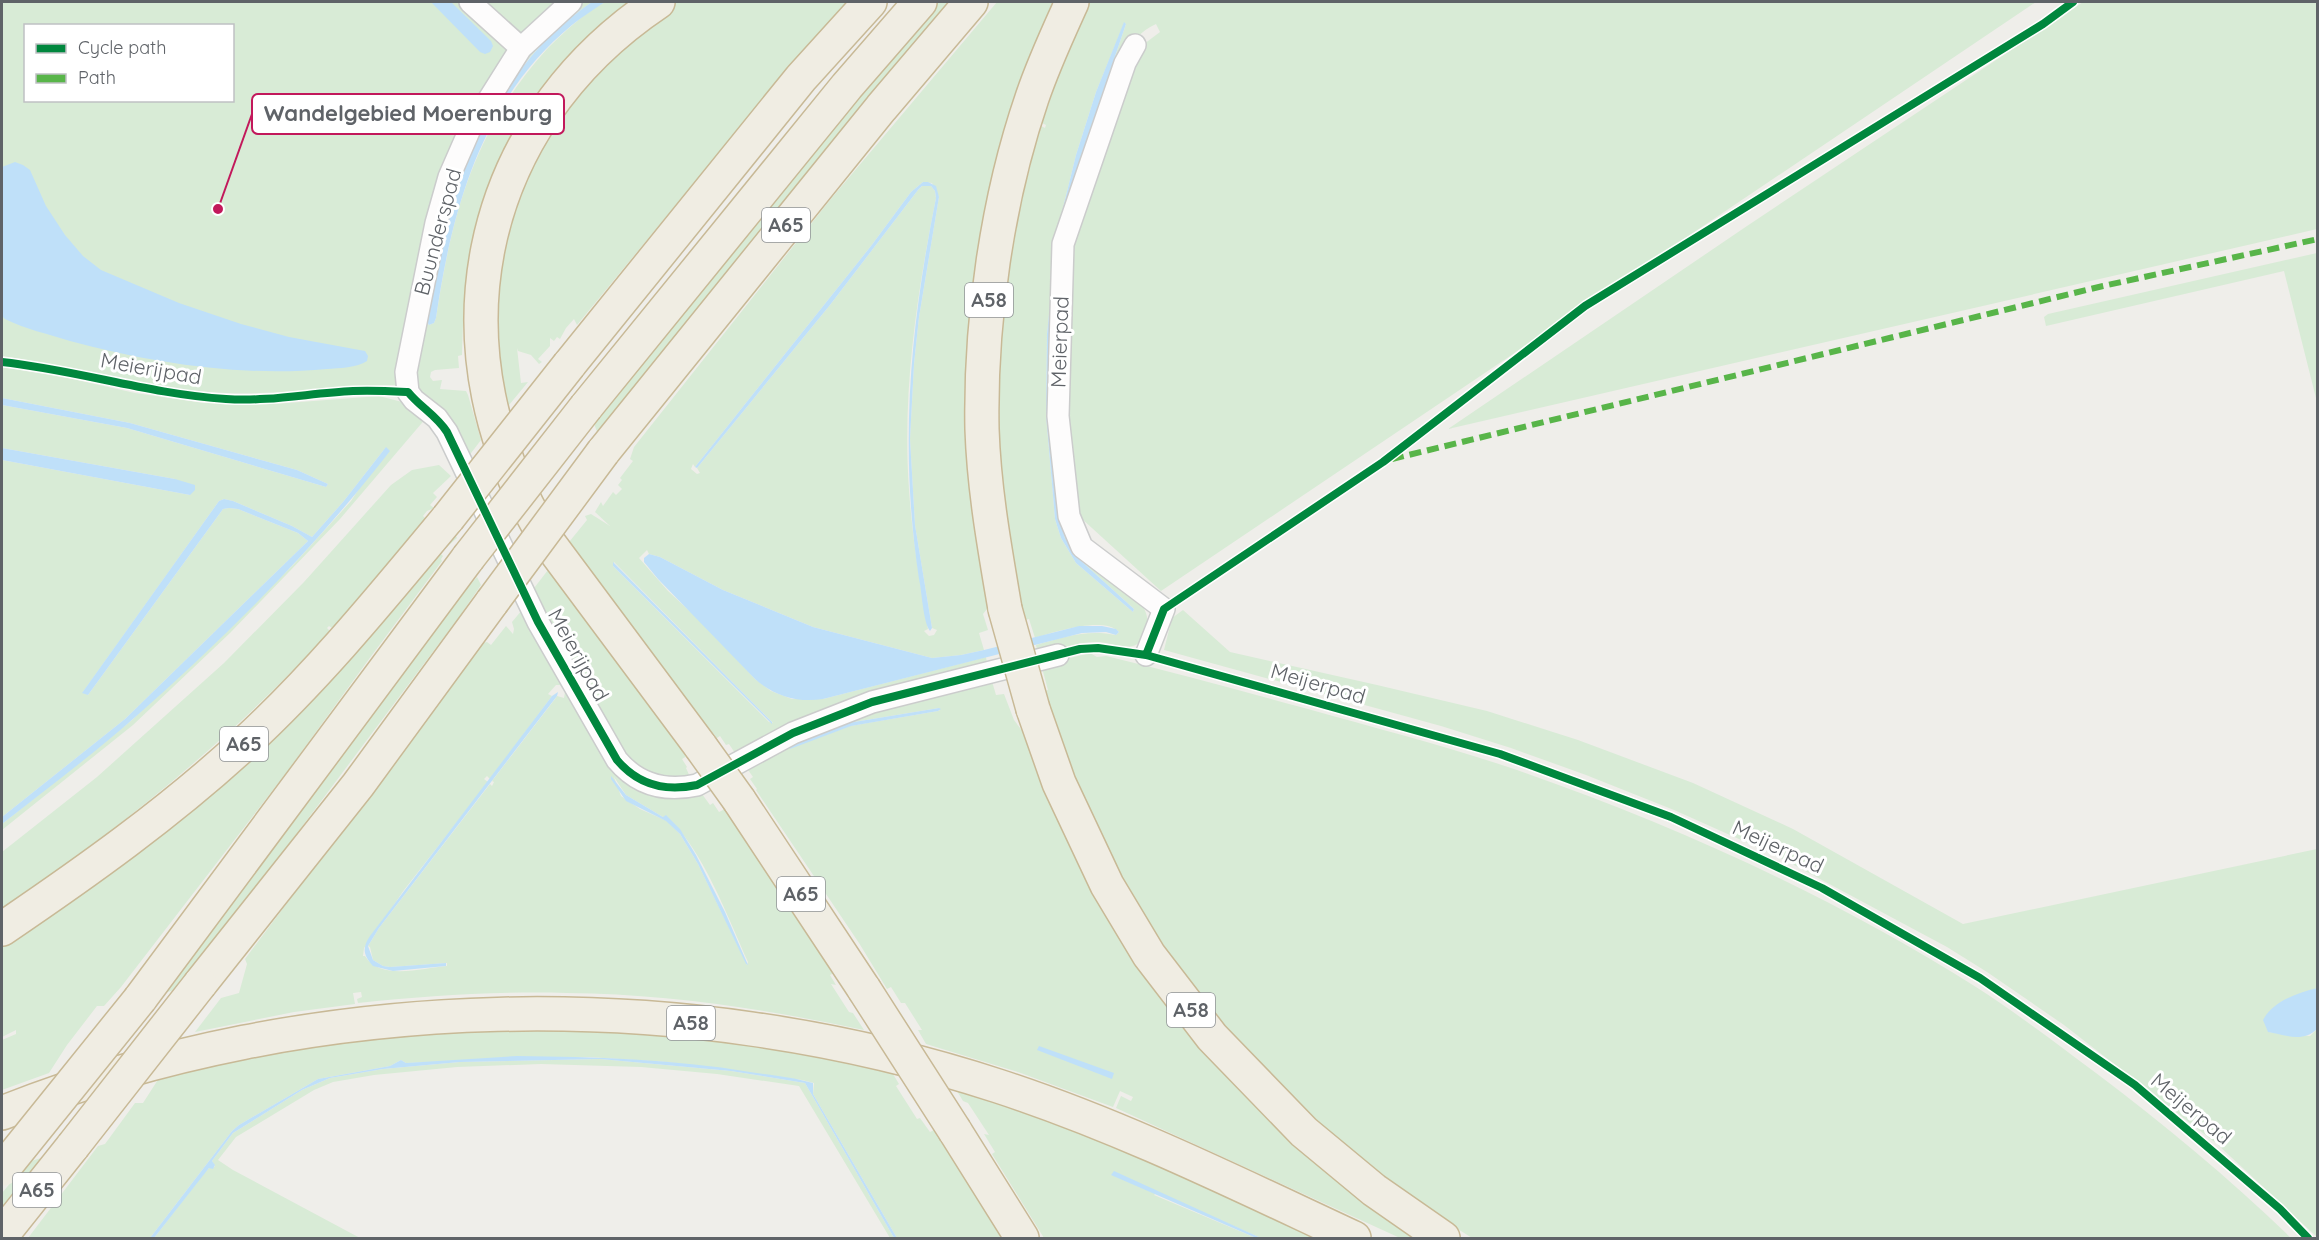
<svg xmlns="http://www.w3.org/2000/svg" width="2319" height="1240" font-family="Quicksand,sans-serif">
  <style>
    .green { fill: #d8ebd6; fill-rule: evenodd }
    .water { fill: #bfe0f9 }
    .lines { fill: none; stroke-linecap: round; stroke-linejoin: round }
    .minor-casing { stroke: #cbcccc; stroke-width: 24 }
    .motorway-casing { stroke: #c8b996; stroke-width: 36 }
    .minor { stroke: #fdfcfc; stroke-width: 21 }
    .motorway { stroke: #f0ede3; stroke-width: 33 }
    .motorway-bridge-casing { stroke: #c8b996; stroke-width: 36; stroke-linecap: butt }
    .motorway-bridge { stroke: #f0ede3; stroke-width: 33 }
    .quiet { stroke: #58b549; stroke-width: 6; stroke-dasharray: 12 6; stroke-linecap: butt }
    .cycleway-casing { stroke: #fff; stroke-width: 11 }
    .cycleway { stroke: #00873e; stroke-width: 8 }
    .labels { text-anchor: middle; stroke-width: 6; stroke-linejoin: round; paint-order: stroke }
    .shield { fill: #fff; stroke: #8f9295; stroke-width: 1.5 }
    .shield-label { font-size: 20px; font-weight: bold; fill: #5f6368 }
    .street-label { font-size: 21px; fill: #5f6368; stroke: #fff }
    .leader { fill: none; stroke: #c2185b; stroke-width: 2 }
    .callout-dot { fill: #c2185b; stroke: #fff; stroke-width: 2 }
    .callout { fill: #fff; stroke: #c2185b; stroke-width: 2 }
    .callout-label { font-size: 22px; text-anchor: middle; font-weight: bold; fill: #5f6368 }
  </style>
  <rect width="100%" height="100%" fill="#efeeea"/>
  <!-- green -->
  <path class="green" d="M2,2h459l49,45 -112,338c-64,1 -126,12 -190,7 -37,-2 -72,-11 -108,-18 -33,-7 -65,-13 -98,-18zM26,26h206v74h-206z
    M477,2h87l-39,31 -4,1z
    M581,2h11c-68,48 -117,118 -141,197 -11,40 -17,81 -25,121l3,5 5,-2 2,-5c16,-105 38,-188 111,-269 11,-11 46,-45 60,-47 7,-2 16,0 23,0 -81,61 -141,147 -159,248 -7,35 -8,70 -9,105l-4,1 1,12 -24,2 -4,2 -1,5 3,4 9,-1 -2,9 26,2 2,4 13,45 -16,21c-6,-16 -11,-31 -22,-44 -11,-13 -27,-19 -31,-37 1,-27 9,-55 14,-81 5,-29 9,-58 17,-86 20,-78 70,-165 138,-211z
    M673,2h179l-150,171 -125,152 -3,-6 -8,9 -6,11 -3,-2 -3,4 -4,-3v8l-12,13 4,3 -3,2 -8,-9 -13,-4 -1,-3 4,35 7,-1 -28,34 -9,-142 55,-152z
    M937,2h16l-355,432 -4,-10 11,-15 268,-333z
    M997,2h64l-56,157 -14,445 -8,10 5,16 -9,3 5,17 -23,5 -29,3 -119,-31 -90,-37 -63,-33 -11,-3 -2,-4 -8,8 29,33 42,39 45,49 16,12 21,8h31l163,-42 1,6 -252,90 -6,-9 -3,1 -6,-9 -3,2 -99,-121 -53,-70 22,-27 -2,-4 6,-2 19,12 -15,-14 6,-10 2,4 10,-14 3,3 6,-6 -4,-4 4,-5 -2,-2 13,-17 -3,-2 4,-12 196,-247zM923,182l9,1 7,14 -20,120 -5,47 -4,75 5,86 17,103 5,2 -3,5 -5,1 -5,-5 4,-2c-8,-46 -16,-93 -19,-140 -7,-97 8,-196 27,-291l-1,-7 -4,-5h-9l-4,4 -88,115 -133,163 3,5 -3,1 -6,-5 2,-5 2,3 176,-221 40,-54zM614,562l159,161 -4,-1 -156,-156z
    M1085,2h951l-875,589 -80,-73 -5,5 -2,-2c-9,-36 -10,-76 -11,-113 -1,-62 1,-126 15,-186 13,-57 35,-111 56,-164l10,-14 16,-12 -4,-8c-15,7 -24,17 -31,30 -22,57 -44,113 -58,173 -13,60 -15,124 -13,186 1,33 2,76 10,108 11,40 104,72 80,117 -2,3 -7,7 -11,8 -11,3 -24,-4 -36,-4 -20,0 -42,8 -62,14l-1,-5 3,-1 -1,-5c27,-8 52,-16 80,-10l3,-3c-15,-16 -65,0 -84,6l-6,-19 -5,1c-41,-163 -30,-333 17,-494l4,2 1,-3 -4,-2 25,-72 -3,-1zM1124,23l2,1 -46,135 -19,72 -12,105 -1,80 10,98 7,24 14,21 55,50 -1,3 -57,-49 -15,-25 -6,-19 -9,-104 1,-81 11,-106 18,-73 20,-63z
    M2083,2h234v227l-869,200 299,-203z
    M2317,253v149l-33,-131 -238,55 -2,-9 4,-3z
    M2,367l66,11 67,15 69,10 70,1 105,-8 27,7 21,14 -87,102 -110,114 -97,92 -131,105v-6l130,-104 161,-155 58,-64 35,-54 -43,55 -31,35 -20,-11 -59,-25 -9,-2 -5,2 -136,191 5,3 135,-186 6,-1 9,1 60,24 10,8 -183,178 -123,98v-357l188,35 -15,-16 -173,-31v-43l125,23 199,59 2,-3 -31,-14 -167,-47 -128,-25z
    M439,465l12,11 -18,17 4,4 -7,8 4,3 -7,3 -4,5 3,3 -47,58 -47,51 -3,-2 -2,2 3,3c-97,107 -210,197 -328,279v-58l95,-75 127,-114 80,-81 87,-97 21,-15z
    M452,528l5,10 -17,15 3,3 -2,3 1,2 -73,98 -83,114 -165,214 -17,19h-7l-30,39 -18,28 -47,17v-50l14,-6v-4l-14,7v-101l97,-66z
    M548,570l16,21 2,-1 121,166 -5,3 5,8 -1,1 5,11 -8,4 -49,-15 -103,-176z
    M477,577l4,8 -22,32 -200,267 -85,106 -15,5 294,-391z
    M522,610l88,148 92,36 8,11 3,-2 6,9 6,-3 109,164 -4,2 6,10 -5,-1 18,28 4,1 11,17c-98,-21 -197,-36 -297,-37 -70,-2 -140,3 -209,10l-1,-4 5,-2 -1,-5 -8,1 2,11 -61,8 -99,20 26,-34 18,-5 8,-29 -2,-5 18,-24 220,-292 4,-1 4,3 15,-19 7,8 1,-5 -2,-7zM556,685h4l5,7 -1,6 -7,-2 -2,3 -63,82 2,1 -2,4 -2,-2 -111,144 -11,18 2,1 3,13 10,6 7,1 57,-4v3c-24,2 -67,15 -82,-10h-2l1,-8 40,-58 84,-108 -4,-3 3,-3 3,3 62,-83 -4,-2zM614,777l12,18 37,22 3,-1c36,31 62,102 82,146l-1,3 -49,-101 -18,-30 -13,-13 -27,-12 -19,-13z
    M1183,610l47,42 147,33 110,26 91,29 115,43 100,46 170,95 354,-75v139l-36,14 -13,30 42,4 7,-7v208l-100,-93 -153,-119 -77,-53 -40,-25 -170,-91 -103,-46 -88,-35 -75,-27 -70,-22 -277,-76 8,-32z
    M1090,653l7,4 9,-1c68,16 135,35 202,53 67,19 134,36 200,58 163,56 322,128 468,220 42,27 81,57 120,86 69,52 134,106 195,165h-819c-167,-105 -308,-254 -388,-437 -9,-21 -21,-44 -28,-66 -5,-14 -8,-30 -11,-44l3,-1 -6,-22 -4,-2z
    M991,678l5,17 8,-1 10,26 15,20 98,196 304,302h-31l-284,-130 5,-12 10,5 2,-4 -13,-6 -7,16 -95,-35 -92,-28 -8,-14h4l-17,-27h-4l-10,-16 -4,2 -28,-46 -103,-153 1,-1 -7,-10 3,-2 -7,-10 47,-31zM939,708l1,2 -2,1 -88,15 -60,22 42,-20 16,-5z
    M455,1028l215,4 220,37 9,15 -3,2 21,33 3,-1 10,14 4,-2 68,108h-105l-84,-144 1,-11 -12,-3 -136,-18 -77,-5 -183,6 -5,-3 -11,6 -72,13 -79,46 -7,6 -82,107h-122l70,-92 7,-2 30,-41h8l18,-28 70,-17z
    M600,1059l131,12 74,12 89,155h-4l-91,-152 -82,-12 -76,-7 -100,-3 -84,3 -83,8 -41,7 -19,8 -78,47 -18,23 15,10 127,68h-206l51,-66 4,-4h4l2,-2 -3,-5 21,-28 69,-43 28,-12 53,-9 77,-7z
    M954,1086l110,37 260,115h-63l-104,-46 -3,3 102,43h-212l-52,-84 3,-2 -11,-18 5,1 -21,-32 -5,-2z
    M41,1158l-39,53v-18l26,-31z"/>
  <!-- water -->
  <path class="water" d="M431,2h20l40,39 2,5 -3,6 -5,2 -5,-2z
    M592,2h13c-11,7 -23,15 -33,23 -90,74 -120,183 -136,293l-2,5 -5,2 -3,-5c9,-40 15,-81 26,-120 8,-31 23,-60 40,-87 29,-48 54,-79 100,-111z
    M1124,22l2,2 -46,135 -19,72 -12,105 -1,80 10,98 7,24 14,21 55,50 -1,3 -57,-49 -15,-25 -6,-19 -9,-104 1,-81 11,-106 18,-73 20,-63z
    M15,162l8,3 7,5 16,36 19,29 18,21 18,14 78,33 62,21 48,13 76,14 3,5 -1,5c-10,7 -28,7 -40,8 -85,8 -176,-6 -257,-28 -22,-7 -45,-12 -65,-22l-3,-3v-149z
    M923,182h5l8,4 3,11 -20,120 -5,47 -4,75 5,86 17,103 -2,3c-7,-9 -8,-39 -11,-52 -20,-131 -9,-252 17,-381l-1,-7 -4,-5h-9l-4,4 -88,115 -133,163 -2,-1 176,-221 40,-54z
    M2,398l128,25 167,47 31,14 -2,3 -199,-59 -125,-23z
    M386,447l4,4c-76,98 -164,186 -257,268 -42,37 -88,71 -131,105v-7l123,-98 183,-178 -10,-8 -60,-24 -9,-1 -6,1 -135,186 -6,-2 137,-192 5,-2 9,2 59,25 20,11 31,-35z
    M2,448l173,31 20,6v5l-5,5 -188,-35z
    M649,554l11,3 63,33 90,37 119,31 29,-3 23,-5 95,-24h23l14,3 3,3 -3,3 -10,-3 -24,1 -259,66c-25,4 -49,-3 -68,-20l-97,-100 -14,-17v-4z
    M613,562l159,160v2l-159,-158z
    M558,692l-1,4 -178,232 -11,18 5,14 10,6 7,1 56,-4v3l-53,5 -20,-5c-10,-11 -11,-18 -3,-30l182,-240z
    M939,708l2,1 -3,2 -87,15 -61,23 -1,-4 59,-22z
    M611,776l15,19 37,22 3,-2 14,14 16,26 29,57 23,53 -2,-1 -48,-100 -18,-30 -14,-13 -40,-20 -15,-22z
    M2317,988v41c-14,14 -31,6 -49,3l-5,-12c10,-19 35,-27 54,-32z
    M1039,1046l75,27 -2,6 -75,-29z
    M517,1056c78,1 156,3 233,16 21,3 43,5 63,11v11l84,144h-3l-89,-155 -74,-12 -131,-12 -140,3 -77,7 -53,9 -28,12 -69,43 -21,28 3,4 -2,4 -4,-1 -55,70h-4l82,-107 7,-6 79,-46 72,-13 11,-6 5,3z
    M1114,1171l147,67h-5l-145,-63z"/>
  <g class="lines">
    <defs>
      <path id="minor" d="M470,2l51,46
        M571,2l-50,46 -51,81 -21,48 -13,46 -30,149 2,20 6,8 23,18 10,14 91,190 79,138c21,25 48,32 80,25l96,-52 79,-31 186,-47
        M1135,45l-10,18 -62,181 -5,172 11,100 13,31 82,62 -18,46"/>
      <path id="motorway" d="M658,2c-187,125 -230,352 -109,541l152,204
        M569,365l232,-287 69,-76
        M586,407l261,-321 73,-84
        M603,452l278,-344 90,-106
        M1005,609c-10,-59 -21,-119 -23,-180 -2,-107 15,-229 50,-331 11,-33 26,-65 40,-96
        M1033,709l26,74 48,102 42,70 63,82 92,95 70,58 69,48
        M739,800l125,189
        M2,929c84,-57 167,-116 242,-185 75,-69 139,-148 204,-226
        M200,984l158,-199 134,-183
        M140,999l328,-441
        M2,1113c311,-123 678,-131 996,-27 123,40 240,98 356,152
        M955,1131l67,107
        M2,1235l71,-89"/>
    </defs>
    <!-- minor casing -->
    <use href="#minor" class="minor-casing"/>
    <!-- motorway casing -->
    <use href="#motorway" class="motorway-casing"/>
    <!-- minor -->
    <use href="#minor" class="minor"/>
    <!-- motorway -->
    <use href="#motorway" class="motorway"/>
    <defs>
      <path id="motorway-bridge" d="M448,518l121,-153
        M468,558l118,-151
        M492,602l111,-150
        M1005,609l28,100
        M701,747l38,53
        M864,989l91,142
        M73,1146l127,-162
        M3,1169l137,-170"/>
    </defs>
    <!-- motorway-bridge casing -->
    <use href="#motorway-bridge" class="motorway-bridge-casing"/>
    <!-- motorway-bridge -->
    <use href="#motorway-bridge" class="motorway-bridge"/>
    <!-- quiet -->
    <path class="quiet" d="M1392,459l711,-173 215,-47"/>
    <defs>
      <path id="cycleway" d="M2,362c75,8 147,32 224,37 43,3 84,-6 127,-8 18,-1 36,0 55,1 12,15 28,23 39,40l91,190 79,138c21,25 48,32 80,25l96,-52 79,-31 208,-53 18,-1 48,7 354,99 171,63 151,71 158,90 155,107 145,124 28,29
        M1146,655l18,-46 219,-147 202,-156 458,-282 30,-22"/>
    </defs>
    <!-- cycleway casing -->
    <use href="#cycleway" class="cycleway-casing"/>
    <!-- cycleway -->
    <use href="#cycleway" class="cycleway"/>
  </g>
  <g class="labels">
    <!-- shield labels -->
    <g class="shield">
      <rect x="762" y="208" width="48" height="34" rx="4.5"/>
      <rect x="965" y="283" width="48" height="34" rx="4.5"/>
      <rect x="220" y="727" width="48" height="34" rx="4.5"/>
      <rect x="777" y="877" width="48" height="34" rx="4.5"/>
      <rect x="1167" y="993" width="48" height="34" rx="4.5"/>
      <rect x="667" y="1006" width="48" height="34" rx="4.5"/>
      <rect x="13" y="1173" width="48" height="34" rx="4.5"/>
    </g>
    <g class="shield-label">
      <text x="786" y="232">A65</text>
      <text x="989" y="307">A58</text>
      <text x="244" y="751">A65</text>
      <text x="801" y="901">A65</text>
      <text x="1191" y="1017">A58</text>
      <text x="691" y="1030">A58</text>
      <text x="37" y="1197">A65</text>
    </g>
    <!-- street labels -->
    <g class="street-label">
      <text transform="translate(438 232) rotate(-75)" y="7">Buunderspad</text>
      <text transform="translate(1060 342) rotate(-88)" y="7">Meierpad</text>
      <text transform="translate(151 369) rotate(10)" y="7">Meierijpad</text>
      <text transform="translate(578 655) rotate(61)" y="7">Meierijpad</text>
      <text transform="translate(1318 684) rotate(16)" y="7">Meijerpad</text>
      <text transform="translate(1778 847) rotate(25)" y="7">Meijerpad</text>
      <text transform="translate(2191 1109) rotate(40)" y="7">Meijerpad</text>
    </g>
  </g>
  <!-- callouts -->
  <path class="leader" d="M218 209L252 114"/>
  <circle class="callout-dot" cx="218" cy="209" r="6"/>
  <rect class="callout" x="252" y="94" width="312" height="40" rx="6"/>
  <g class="callout-label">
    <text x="408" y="121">Wandelgebied Moerenburg</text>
  </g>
  <!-- border -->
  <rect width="2319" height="1240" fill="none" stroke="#5f6368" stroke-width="6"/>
  <!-- legend -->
  <rect x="24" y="24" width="210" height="78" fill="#ffffff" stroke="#bfc1c3" stroke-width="1.5"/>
  <rect x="36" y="44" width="30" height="9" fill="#00873e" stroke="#bfc1c3" stroke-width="1.5"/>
  <text x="78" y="54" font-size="18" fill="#5f6368">Cycle path</text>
  <rect x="36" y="74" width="30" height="9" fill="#58b549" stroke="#bfc1c3" stroke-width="1.5"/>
  <text x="78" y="84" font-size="18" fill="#5f6368">Path</text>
</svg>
